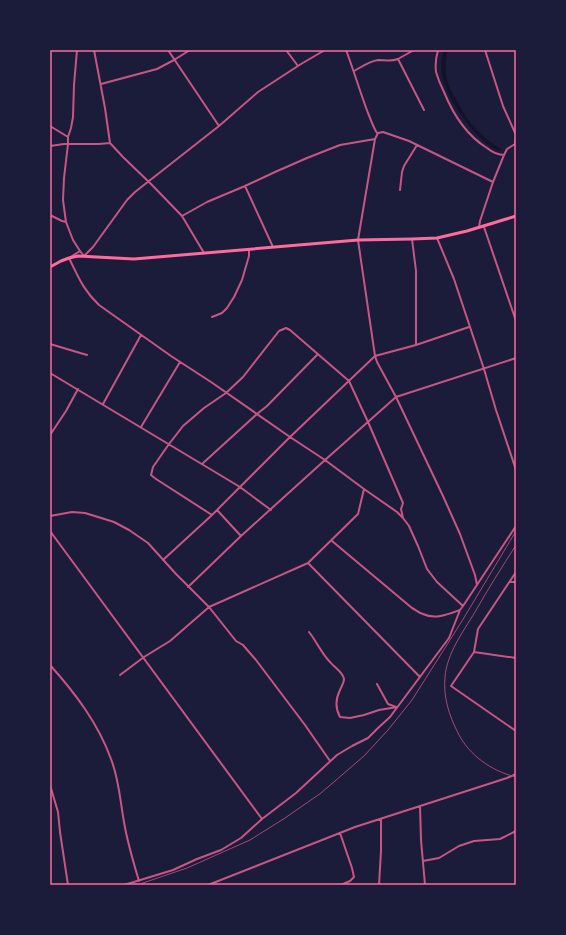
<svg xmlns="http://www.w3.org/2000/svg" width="566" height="935" font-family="Helvetica,sans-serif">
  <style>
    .water { fill: #12122b }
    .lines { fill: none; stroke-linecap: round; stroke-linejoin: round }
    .minor { stroke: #c65784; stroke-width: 2 }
    .secondary { stroke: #ff6b9d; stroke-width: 3 }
    .rail { stroke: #a44b75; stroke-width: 1 }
    .neatline { fill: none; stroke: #ff6b9d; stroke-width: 1.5 }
  </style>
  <rect width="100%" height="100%" fill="#1b1b3a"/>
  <!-- water -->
  <path class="water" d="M444,50h3c-1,8 -2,17 -1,25 1,8 5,16 9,23 4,6 7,13 11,19 8,12 23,25 35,32l-1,2c-23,-7 -58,-58 -59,-83 0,-6 1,-12 3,-18z"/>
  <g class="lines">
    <!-- minor -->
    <path class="minor" d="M77,50l-3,35 -1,32 -2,11 -3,9v7l-4,34 -1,22 3,22 7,18 7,11 -11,7c9,18 14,32 30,47l72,51 40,26 79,55 35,23 39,29 33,23 6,6
      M94,50l11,58 5,35
      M168,50l51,76
      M286,50l12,16
      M346,50c8,21 14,42 22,63 3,7 5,14 9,20
      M438,50c-2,7 -3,14 -2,22 2,7 5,14 8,20 9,22 22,43 43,56 5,4 10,7 17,7
      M485,50l18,56 13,29 -1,9
      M398,59l16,-9
      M354,71c7,-4 16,-10 24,-11 7,0 13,2 20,-1l26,51
      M101,84l56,-15 17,-9 16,-10
      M50,126l18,11
      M375,139l-17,101 17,116 2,6 19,35 47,99 17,38 15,41 2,10
      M50,146l14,-2h35l11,-1 13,14 29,28 30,31 22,37
      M245,186l28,61
      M400,190l2,-18 2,-6 13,-21
      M50,215l12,6 4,1
      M182,216l25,-14 38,-16 30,-14 32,-14 33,-13 35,-6 3,-6 5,-1 26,9 84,41
      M479,227l1,-6 13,-39 11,-27 3,-6 8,-5
      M484,227l32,94
      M437,238l17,41 30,90 12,41 20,60
      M412,239l4,32v74
      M80,251l4,5 9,-9 34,-47 8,-8 84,-66 39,-34 43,-28 24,-14
      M212,317l10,-4 5,-5 7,-11 8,-17 7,-24v-6
      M50,344l37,11
      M50,373l190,114 31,23
      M103,404l38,-69
      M141,427l39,-65
      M50,435l16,-24 12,-22
      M202,464l55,-50 10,-8 51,-52
      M217,510l24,26
      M212,515l-56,-36 -5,-4 2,-8 16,-23 14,-18 21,-18 22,-15 17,-16 36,-46 7,-3 4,2 59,51 19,41 35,81 -2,6 2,9 6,8 9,20 9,23 10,13 26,24
      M50,516l22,-4 13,1 13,4 16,5 15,8 19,13 28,31 33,33 27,34 7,4 13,15 49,65 25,36
      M50,531l212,288
      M332,541l80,67c4,2 7,5 11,6 12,6 26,0 37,-4
      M163,560l49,-45 78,-78 85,-81 41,-11 53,-18
      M308,563l112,114
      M516,572l-38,57 -4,23 -23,34 65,45
      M510,582h6
      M188,587l53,-51 84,-76 71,-63 120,-39
      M309,632c8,10 12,21 21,30 4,5 13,10 14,17 0,4 -3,8 -4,11 -5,10 -5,18 0,27l10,1 14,-3 15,-5 18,-3
      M474,652l42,6
      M50,665c25,28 48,58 61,94 8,20 9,41 13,63 3,19 9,39 15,59
      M120,675l24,-18 26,-16 39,-34 99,-44 50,-49 6,-25
      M377,684l11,20 8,3
      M50,785l8,27 2,20 8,53
      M420,806l1,34 4,45
      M340,833l12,35 2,9 -4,4 -9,4
      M423,861l16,-3 20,-12 15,-5 26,-2 16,-8
      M124,885l49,-15 24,-11 24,-9 20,-12 21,-19 34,-26 41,-38 15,-9 16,-8 10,-10 12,-11 59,-79 11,-28 3,-4 53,-80
      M208,885l147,-58 152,-49 9,-4
      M379,885l2,-34v-32"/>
    <!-- secondary -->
    <path class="secondary" d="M50,267l11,-6 8,-3 9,-2 56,3 224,-19 54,-1 25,-1 30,-7 49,-15"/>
    <!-- rail -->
    <path class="rail" d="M516,545c-14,22 -28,44 -41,67 -12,20 -28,41 -30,65 -2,20 4,38 13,56 11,22 33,38 58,44
      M137,885l50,-17 63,-28 35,-22 36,-25 43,-37 24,-26 24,-30 50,-79 54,-90"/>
  </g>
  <!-- border -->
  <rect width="566" height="935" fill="none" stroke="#1b1b3a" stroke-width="102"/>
  <rect x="51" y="51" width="464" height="833" class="neatline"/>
</svg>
